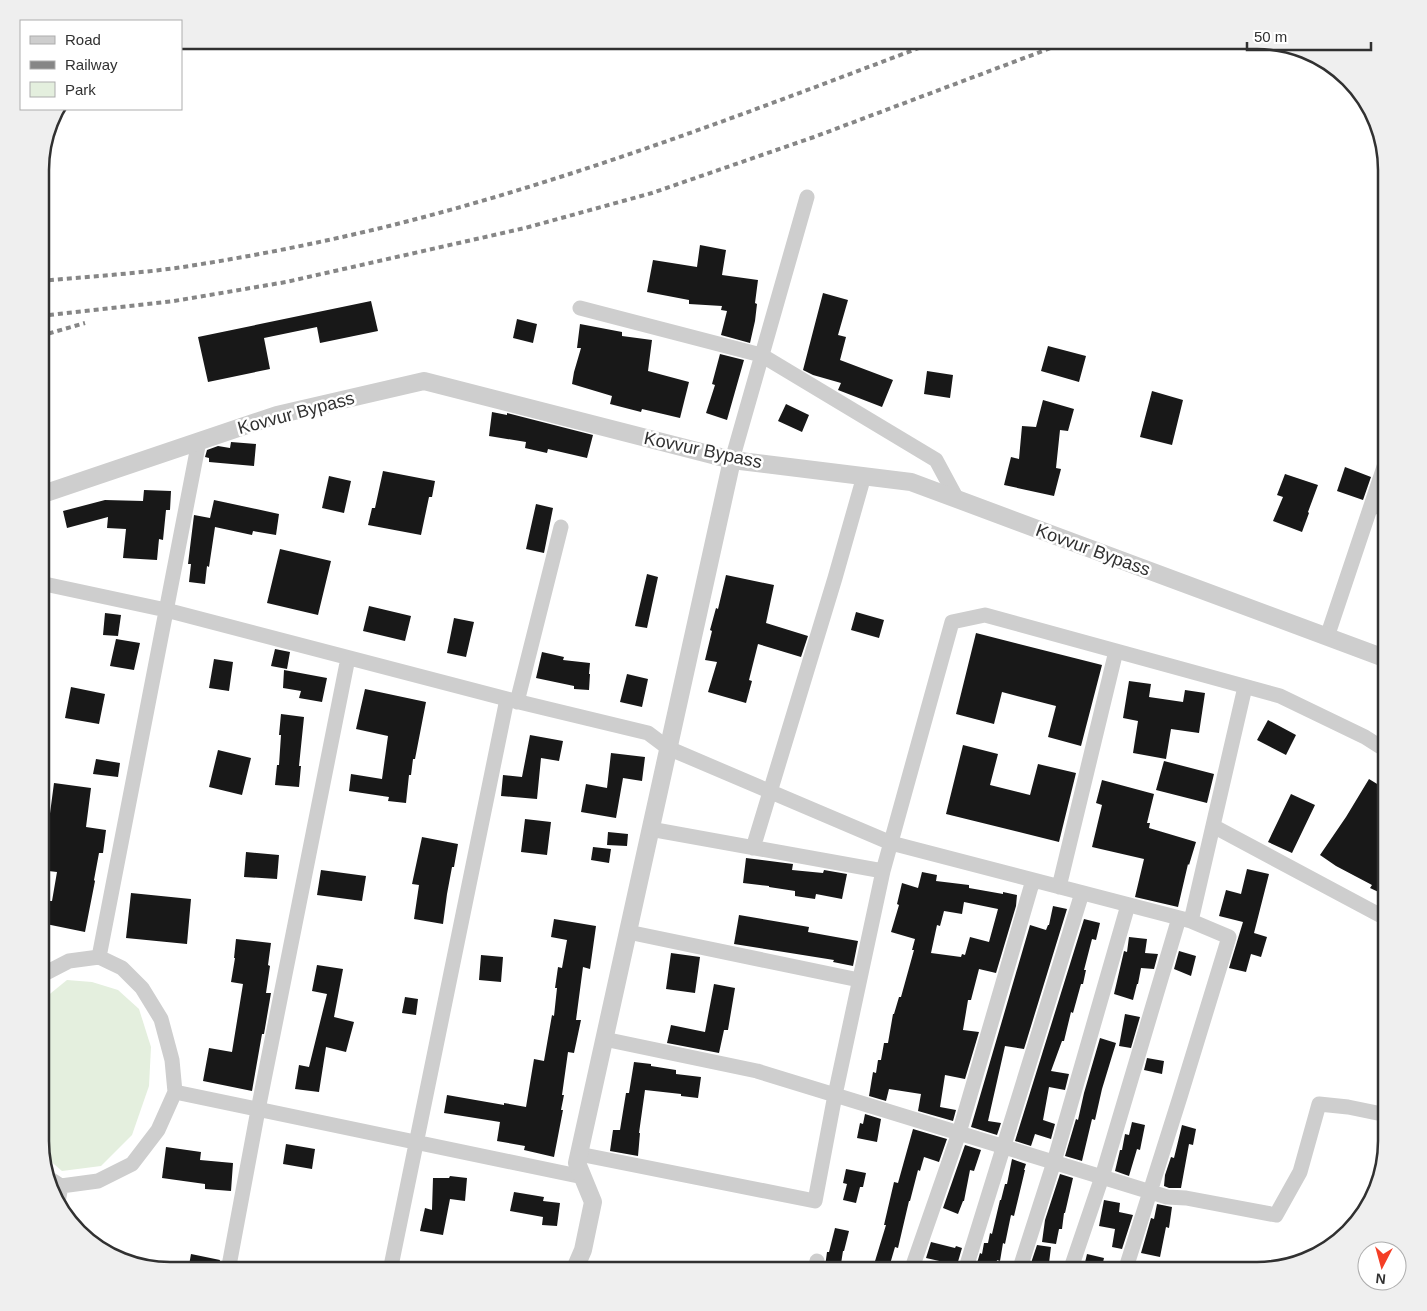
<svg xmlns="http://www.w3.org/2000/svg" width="1427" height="1311" font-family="Helvetica,sans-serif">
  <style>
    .green { fill: #e4efde }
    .building { fill: #181818; fill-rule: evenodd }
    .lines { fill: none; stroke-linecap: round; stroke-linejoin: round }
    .minor { stroke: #cecece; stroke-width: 15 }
    .tertiary { stroke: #cecece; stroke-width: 18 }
    .rail { stroke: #868686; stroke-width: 4; stroke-dasharray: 5 4; stroke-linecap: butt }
    .labels { text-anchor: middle; stroke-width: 5; stroke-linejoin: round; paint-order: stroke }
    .street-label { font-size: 18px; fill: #313131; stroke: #fff }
    .rim { fill: none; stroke: #313131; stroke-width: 2.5 }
  </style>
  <rect width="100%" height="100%" fill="#fff"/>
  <!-- green -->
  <path class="green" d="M67,980l25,2 26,8 21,19 12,38 -2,39 -17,49 -31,31 -39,5 -21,-18 -1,-4v-147z"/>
  <!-- building -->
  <path class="building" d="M700,245l26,5 -4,25 36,5 -3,23 2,1 -2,17 -5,22 -29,-8 6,-24 -6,-1 1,-4 -33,-2v-4l-42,-8 6,-32 44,7z
    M823,293l25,7 -10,35 8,2 -6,23 53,20 -11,27 -44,-17 3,-7 -28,-8 -10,-5z
    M371,301l7,30 -58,12 -3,-16 -53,11 6,31 -62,13 -10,-45z
    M517,319l20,5 -4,19 -20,-5z
    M580,324l42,8v4l30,4 -4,31 41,11 -9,36 -38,-9 -1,3 -31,-8 2,-8 -40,-12 2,-12 7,-24h-4z
    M1048,346l38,10 -7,26 -38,-11z
    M720,354l24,6 -17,60 -21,-7 9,-28 -3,-1z
    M927,371l26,4 -3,23 -26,-4z
    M1152,391l31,9 -11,45 -32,-8z
    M1043,400l31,9 -6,22 -8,-1 -4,38 5,1 -7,27 -50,-11 7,-28 8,2 3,-33 14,1z
    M786,404l23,11 -7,17 -24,-11z
    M492,412l15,3v-2l86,22 -6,23 -39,-9 -1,4 -22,-5 1,-6 -37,-6z
    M231,442l25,2 -2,22 -45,-4v-4l-4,-1 2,-7 11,-4 12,2z
    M1345,467l26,10 -8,23 -26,-9z
    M383,471l52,10 -3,16h-3l-8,38 -53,-10 4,-17h3z
    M1285,474l33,11 -10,27 1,1 -7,19 -29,-11 10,-24 -6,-2z
    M329,476l22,5 -7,32 -22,-5z
    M144,490l27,1 -1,19h-4l-3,30 -4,-1 -2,21 -34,-2 3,-29 -19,-1 1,-11 -41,11 -4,-17 42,-11 38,1z
    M214,500l65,14 -3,21 -23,-4 -1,4 -37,-8 -6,40 -2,-1 -2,18 -16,-2 2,-18h-3l6,-49 16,3z
    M536,504l17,4 -9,45 -18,-4z
    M280,549l51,12 -13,54 -51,-12z
    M647,574l11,3 -11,51 -12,-2z
    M726,575l48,10 -8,38 42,13 -7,21 -43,-13 -9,36 3,1 -6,22 -38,-11 9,-30 -12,-2 7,-29 -2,-1 6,-22 2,1z
    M369,606l42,10 -6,25 -42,-10z
    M856,612l28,8 -5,18 -28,-8z
    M105,613l16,2 -3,21 -15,-1z
    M454,618l20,4 -8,35 -19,-4z
    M976,633l126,32 -21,81 -33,-9 8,-31 -54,-14 -8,32 -38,-10z
    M116,639l24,4 -6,27 -24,-4z
    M275,649l15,3 -3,17 -16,-3z
    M542,652l22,5 -1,3 27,3 -1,11h1l-1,16 -15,-1v-3l-38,-8z
    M214,659l19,3 -4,29 -20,-3z
    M284,670l43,8 -5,24 -23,-4 2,-7 -18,-3z
    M627,674l21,5 -6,28 -22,-5z
    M1129,681l22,3 -2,13 34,5 2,-12 20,3 -6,40 -28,-4 -5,30 -33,-6 5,-32 -15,-3z
    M71,687l34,7 -6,30 -34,-6z
    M365,689l61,13 -11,57h-2l-2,16h-2l-3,28 -18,-2 1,-4 -40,-6 2,-17 31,5 6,-43 -32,-7z
    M281,714l23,3 -5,49h2l-2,21 -24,-2 2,-20h2l2,-30h-2z
    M1268,720l28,15 -10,20 -29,-15z
    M530,735l33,6 -4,20 -18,-3 -4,41 -36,-3 2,-21 19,2z
    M963,745l35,9 -8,31 40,10 8,-31 38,9 -17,69 -113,-28z
    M218,750l33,8 -9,37 -33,-8z
    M611,753l34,4 -3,24 -19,-3 -7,40 -35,-6 5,-28 21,4z
    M96,759l24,4 -2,14 -25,-3z
    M1164,761l50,13 -7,29 -51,-13z
    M1369,779l18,11v106l-17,-8 2,-3 -36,-19 -16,-11 26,-38z
    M1102,780l52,14 -7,29h3l-1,5 47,14 -7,23 -1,-1 -10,43 -43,-10 9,-38 -52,-12 10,-42 -6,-2z
    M54,783l37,5 -5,39 20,3 -3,23h-4l-5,27 1,1 -10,51 -39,-8 4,-23h2l5,-29 -17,-2v-50l9,1z
    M1291,794l24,11 -23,48 -24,-11z
    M525,819l26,3 -4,33 -26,-3z
    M608,832l20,2 -1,12 -20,-1z
    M422,837l36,7 -4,23h-2l-5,27 -4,30 -29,-5 5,-34 -7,-1z
    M593,847l18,2 -2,14 -18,-3z
    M246,852l33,3 -2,24 -33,-2z
    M746,858l47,6 -1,6 31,3 1,-3 23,4 -5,25 -26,-5 -1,5 -20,-3v-5l-26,-4v-1l-26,-3z
    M1247,869l22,5 -15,59 13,4 -6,20 -10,-3 -5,18 -17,-4 14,-46 -24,-6 7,-26 15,4z
    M321,870l45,6 -4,25 -45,-6z
    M922,872l15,3 -1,6 33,4v3l34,6v-2l14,3 -1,11 -20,67 -17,-4 -8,31h-3l-5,30 16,2 -14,47 -20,-4 -5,32 16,3 -3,11 -35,-10 3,-17 -32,-5 -3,12 -17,-5 4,-24 3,1 2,-13h3l3,-17h4l5,-29h1l5,-17h2l13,-47h-2l3,-11 -24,-7 8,-27 -2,-1 5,-21 16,5zM964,902l34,7 -9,33 -19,-5 -5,18 -3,-1 -1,3 -30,-4 6,-28 3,1 4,-15 18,3z
    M131,893l60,6 -4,45 -61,-6z
    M1053,906l14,3 -43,140 -19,-3 -17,75 13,2 -4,12 -26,-8 59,-202 16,5 2,-5h1z
    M739,915l70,12 -1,5 50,9 -5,25 -20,-4 1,-2 -100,-16z
    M554,919l42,7 -6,43 -7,-2 -7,53h5l-7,33 -6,-1 -6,43h2l-3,15h2l-9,47 -30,-7 1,-4 -28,-5 3,-19 -56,-9 3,-18 57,10v-2l22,4 8,-48 10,2 8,-46 2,1 3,-28h-2l3,-21 4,1 5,-28 -16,-3z
    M1084,919l16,4 -4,17 -4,-1 -8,31h2l-3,14h-2l-8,29 -2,-1 -7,29h-2l-11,30 18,3 -4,16 -16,-3 -6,33 12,4 -4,15 -16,-5 -4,12 -16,-5z
    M1129,937l18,2 -2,14 13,1 -4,15 -13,-1 -3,16h-1l-4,16 -19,-6 10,-43 3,1z
    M236,939l35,4 -3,22 2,1 -4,27h5l-7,41h-2l-10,57 -49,-10 6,-33 23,4 11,-68 -12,-2 4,-24h-1z
    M1179,951l17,5 -5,20 -17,-7z
    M671,953l29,4 -5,36 -29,-4z
    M481,955l22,2 -2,25 -22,-2z
    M317,965l26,4 -9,48 20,5 -8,30 -20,-5 -7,45 -24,-3 4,-24 10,2 18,-73 -15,-3z
    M714,984l21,4 -7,42h-4l-5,23 -52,-10 4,-18 34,7z
    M405,997l13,2 -2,16 -14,-2z
    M1125,1014l15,3 -9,31 -12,-2z
    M1100,1038l16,5 -14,46 -7,31 -3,-1 -10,42 -17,-5 11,-37 2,1 6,-27z
    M1147,1058l17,3 -2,13 -18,-4z
    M634,1062l17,2v2l25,4v4l25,3 -3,21 -17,-2v-2l-36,-4 -6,43h1l-2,23 -28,-5 3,-21h7l6,-37h3z
    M865,1114l16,5 -4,23 -20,-4 3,-15 3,1z
    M1132,1122l13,3 -5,25 -3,-1 -8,27 -14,-5 5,-21h2l3,-16 4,1z
    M1182,1125l14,4 -3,16 -4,-1 -8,44h-12l-5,-2 1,-11 6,-18 3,1z
    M913,1129l34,10 -8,23 -15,-5 -4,14 -2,-1 -8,31h-1l-11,47 -3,-1 -7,24h-16l14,-46h-2l10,-43 4,1z
    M286,1144l29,5 -3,20 -29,-5z
    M965,1145l16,5 -7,21 -4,-1 -6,31h-1l-5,13 -15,-6z
    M166,1147l35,5 -1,8 33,3 -2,28 -26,-2v-5l-43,-6z
    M1012,1159l14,5 -2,6h1l-11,46 -3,-1 -6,29 -2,-1 -3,18 -3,-1 -2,11 -20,-1 5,-17 2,1 2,-11h4l2,-10 2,1 8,-34h1l4,-16h2z
    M846,1169l20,4 -3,14h-3l-4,16 -13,-3 4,-16 -4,-1z
    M1060,1174l13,4 -8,35h-1l-2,16h-3l-3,15 -14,-2 3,-22z
    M450,1176l17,2 -2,23 -15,-2 -7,36 -23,-4 5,-23 7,2 1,-32h16z
    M514,1192l30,5 -1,4 17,2 -3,23 -15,-1 1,-8 -33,-6z
    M1104,1200l16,3 -1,9 14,3 -11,34 -10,-2 3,-18 -16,-3z
    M1157,1204l15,3 -3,21 -3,-1 -6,30 -19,-4 10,-35 3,1z
    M835,1228l14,3 -5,20h-1l-3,19 -15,-3 2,-15h2z
    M931,1242l24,6 1,-2 6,2 -5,17 -31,-7z
    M1037,1245l14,2 -3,24h-17l1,-11z
    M191,1254l29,6 -3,11h-29z
    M1087,1254l17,4 -3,13h-18z"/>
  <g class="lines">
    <!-- minor -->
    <path class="minor" d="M580,308l181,47 175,105 21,39
      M732,460l75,-263
      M1372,505l15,5
      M40,583l126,27 341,89 141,34 20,15 223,95 300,78 38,16 -49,160 -55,174
      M1327,637l60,-179
      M517,702l44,-175
      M1213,826l174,93
      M650,829l233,42
      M753,848l82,-270 29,-102
      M1059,887l57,-236
      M1191,921l54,-234
      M628,932l231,48
      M99,957l100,-516
      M40,976l29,-15 30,-4 23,11 20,20 19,31 11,41 3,32 -17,38 -26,34 -34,17 -37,5 -14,-9
      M604,1039l153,32 410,126 19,1 90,17 24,-43 19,-68 29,3 39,8
      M175,1092l408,85
      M579,1154l236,47 20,-106 48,-224 69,-249 33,-7 295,81 85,41 22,14
      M58,1202l3,-16
      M228,1271l30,-161 90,-452
      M390,1271l117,-572
      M815,1271l2,-10
      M911,1271l48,-138 74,-253
      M965,1271l117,-378
      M1019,1271l35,-109 74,-257
      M1070,1271l32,-94 77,-259"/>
    <!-- tertiary -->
    <path class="tertiary" d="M40,495l237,-80 147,-34 308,79 179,22 476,177
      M574,1271l9,-21 10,-48 -16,-39 155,-703"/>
    <!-- rail -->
    <path class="rail" d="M40,281c45,-4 91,-7 136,-13 74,-11 149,-26 221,-44 186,-47 365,-117 543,-184
      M40,316l134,-15 112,-19 239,-54 127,-35 162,-56 258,-97
      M40,336l45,-13"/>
  </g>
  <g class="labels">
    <!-- street labels -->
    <g class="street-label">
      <text transform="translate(296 413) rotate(-15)" y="6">Kovvur Bypass</text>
      <text transform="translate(703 450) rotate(12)" y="6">Kovvur Bypass</text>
      <text transform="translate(1093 550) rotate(20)" y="6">Kovvur Bypass</text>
    </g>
  </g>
  <!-- crop -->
  <path d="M0 0H1427V1311H0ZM170 49H1257A121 121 0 0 1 1378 170V1141A121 121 0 0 1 1257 1262H170A121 121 0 0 1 49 1141V170A121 121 0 0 1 170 49Z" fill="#efefef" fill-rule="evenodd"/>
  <path class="rim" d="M170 49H1257A121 121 0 0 1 1378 170V1141A121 121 0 0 1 1257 1262H170A121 121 0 0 1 49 1141V170A121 121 0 0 1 170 49Z"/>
  <!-- legend -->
  <rect x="20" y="20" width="162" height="90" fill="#ffffff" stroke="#adadad"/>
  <rect x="30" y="36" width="25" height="8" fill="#cecece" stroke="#adadad"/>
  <text x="65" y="45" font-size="15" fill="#313131">Road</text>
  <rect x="30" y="61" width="25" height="8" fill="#868686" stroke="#adadad"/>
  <text x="65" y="70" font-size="15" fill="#313131">Railway</text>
  <rect x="30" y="82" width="25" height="15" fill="#e4efde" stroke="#adadad"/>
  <text x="65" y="95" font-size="15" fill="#313131">Park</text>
  <!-- north arrow -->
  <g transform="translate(1382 1266) rotate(186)"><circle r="24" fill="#ffffff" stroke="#adadad"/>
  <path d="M0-4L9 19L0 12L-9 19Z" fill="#f43e26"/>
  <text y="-8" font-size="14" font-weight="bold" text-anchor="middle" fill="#313131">N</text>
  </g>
  <!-- scale -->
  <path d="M1247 42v8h124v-8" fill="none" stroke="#313131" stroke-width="2.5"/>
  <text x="1254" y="42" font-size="15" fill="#313131" stroke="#ffffff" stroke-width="4" paint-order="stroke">50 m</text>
</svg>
